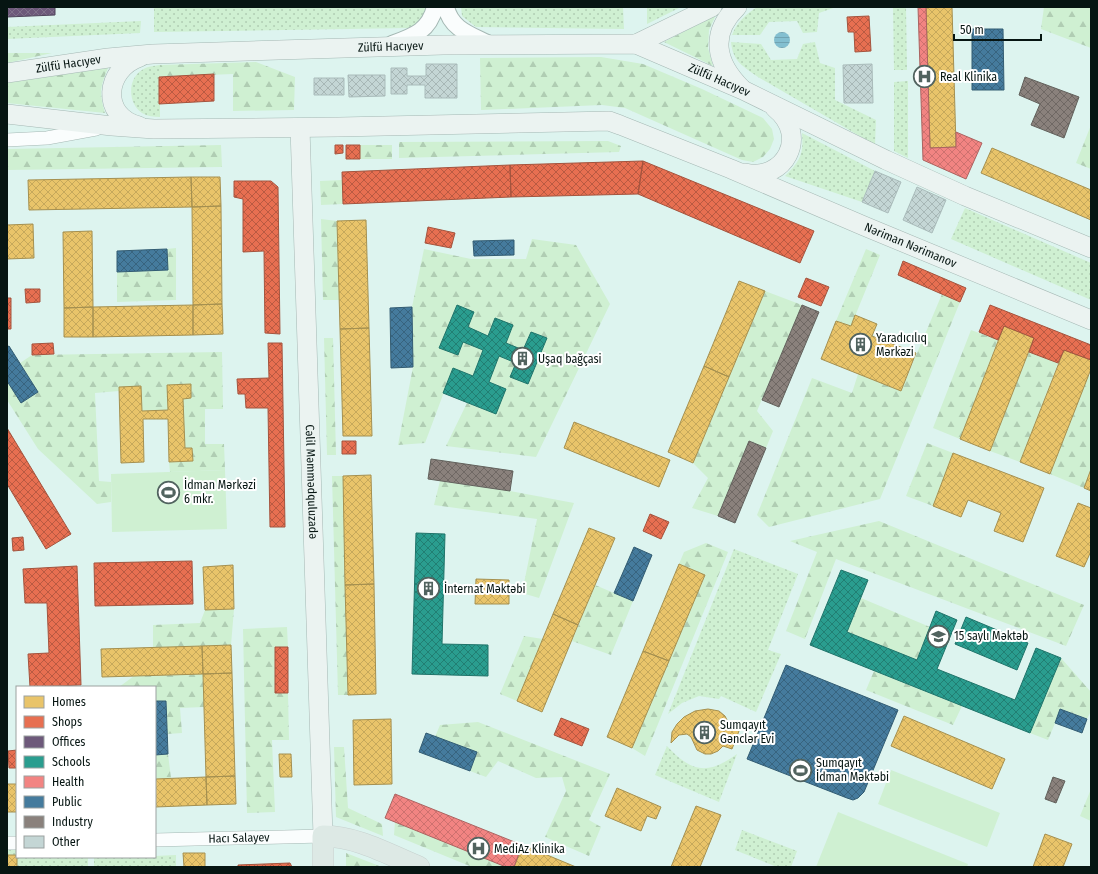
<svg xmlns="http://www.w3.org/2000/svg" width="1098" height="874" font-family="'Fira Sans Condensed',sans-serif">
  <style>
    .green { fill: url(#green-dots) }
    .forest { fill: url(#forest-firs) }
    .pitch { fill: #cff0d2 }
    .water { fill: url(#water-rules) }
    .homes { fill: url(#homes-cross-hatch); stroke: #a59050 }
    .shops { fill: url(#shops-cross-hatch); stroke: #a4543e }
    .offices { fill: url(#offices-cross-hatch); stroke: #4e455b }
    .schools { fill: url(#schools-cross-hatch); stroke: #1f746a }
    .health { fill: url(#health-cross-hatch); stroke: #ab6360 }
    .public { fill: url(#public-cross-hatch); stroke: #325c73 }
    .industry { fill: url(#industry-cross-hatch); stroke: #62615c }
    .building { fill: url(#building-cross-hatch); stroke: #aabcbb }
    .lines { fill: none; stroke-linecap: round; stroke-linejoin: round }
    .minor-casing { stroke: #a5b8b4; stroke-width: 14 }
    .tertiary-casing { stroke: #a5b8b4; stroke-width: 18 }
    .secondary-casing { stroke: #a5b8b4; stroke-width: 20 }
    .primary-casing { stroke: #c6d1cf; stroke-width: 22 }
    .minor { stroke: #fafdfd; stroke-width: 13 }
    .tertiary { stroke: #fafdfd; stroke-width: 16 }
    .secondary { stroke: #ebf3f1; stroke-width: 19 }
    .primary { stroke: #dde9e5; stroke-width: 21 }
    .labels { text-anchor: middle; stroke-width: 4; stroke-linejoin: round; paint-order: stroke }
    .street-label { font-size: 12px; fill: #061512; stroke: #fff }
    .poi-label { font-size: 12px; fill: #061512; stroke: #fff; text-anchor: start }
  </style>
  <defs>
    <pattern id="green-dots" width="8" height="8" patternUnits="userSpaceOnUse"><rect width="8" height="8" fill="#cff0d2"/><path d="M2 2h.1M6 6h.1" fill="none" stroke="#b0cdb3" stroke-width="1.8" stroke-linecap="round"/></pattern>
    <pattern id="forest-firs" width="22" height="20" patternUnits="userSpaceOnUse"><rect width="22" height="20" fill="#cff0d2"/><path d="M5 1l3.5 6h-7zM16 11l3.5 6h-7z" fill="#b0cdb3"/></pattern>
    <pattern id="water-rules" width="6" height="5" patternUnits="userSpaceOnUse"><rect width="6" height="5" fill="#83bfd0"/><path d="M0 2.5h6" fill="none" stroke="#70a3b2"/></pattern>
    <pattern id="homes-cross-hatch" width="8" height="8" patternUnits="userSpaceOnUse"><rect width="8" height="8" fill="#e9c46a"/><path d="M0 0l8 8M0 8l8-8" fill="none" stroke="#c6a85b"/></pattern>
    <pattern id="shops-cross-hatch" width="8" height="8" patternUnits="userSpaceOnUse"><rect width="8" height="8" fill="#e76f51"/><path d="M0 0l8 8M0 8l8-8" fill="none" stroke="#b95a42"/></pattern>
    <pattern id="offices-cross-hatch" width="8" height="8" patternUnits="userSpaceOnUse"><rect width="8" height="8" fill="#6d597a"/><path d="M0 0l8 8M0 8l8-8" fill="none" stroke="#7f718a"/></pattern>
    <pattern id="schools-cross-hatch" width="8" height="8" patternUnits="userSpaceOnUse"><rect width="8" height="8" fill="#2a9d8f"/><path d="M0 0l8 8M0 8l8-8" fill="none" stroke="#227f73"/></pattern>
    <pattern id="health-cross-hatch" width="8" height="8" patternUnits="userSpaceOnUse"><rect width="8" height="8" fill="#f28482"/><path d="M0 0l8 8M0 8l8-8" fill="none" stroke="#ce716f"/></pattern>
    <pattern id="public-cross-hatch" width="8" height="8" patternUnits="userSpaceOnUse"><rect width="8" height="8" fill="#457b9d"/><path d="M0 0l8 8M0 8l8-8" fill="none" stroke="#38647f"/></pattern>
    <pattern id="industry-cross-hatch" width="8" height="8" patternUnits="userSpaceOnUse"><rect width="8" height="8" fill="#8a817c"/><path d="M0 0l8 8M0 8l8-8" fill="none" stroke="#6f6864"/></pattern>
    <pattern id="building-cross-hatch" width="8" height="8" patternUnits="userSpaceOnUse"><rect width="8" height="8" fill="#c4d6d5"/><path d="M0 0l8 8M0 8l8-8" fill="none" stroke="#a7b7b6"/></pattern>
  </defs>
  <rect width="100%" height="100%" fill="#ddf4ef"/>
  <!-- green -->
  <path class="green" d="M154,7h272v1c-1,11 -7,16 -17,20l-255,4z
    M461,7h162l1,22 -148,-2 -14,-11z
    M647,7h34l-34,17z
    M757,7h79l-17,6 -2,19 -14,1 -6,-12 -28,1 -9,13h-28c5,-13 13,-20 25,-28z
    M893,7h13l1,63h-13z
    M141,21l-1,12 -133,6v-12z
    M731,42l30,2 10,16 26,-1 6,-15 12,-2 5,21 15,5v32l41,20 -1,25 -117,-68c-15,-11 -25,-15 -27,-35z
    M160,65v52c-6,0 -13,-1 -18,-4 -14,-9 -15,-34 0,-43 5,-4 12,-4 18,-5z
    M908,81v77l-14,-7v-69z
    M802,133l73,38 -13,31 -77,-26c15,-15 19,-22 17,-43z
    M965,208l126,55v37l-140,-61z
    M734,549l64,25 -30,76 13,4 -25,58 -35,-16 -2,3 -20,-3 -17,7 -14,11z
    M667,746c25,27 41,29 70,8l-18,48 -64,-27z
    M742,830l55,21 -6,16h-14l-42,-17z
    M7,850h10v7h71v10h-81z
    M176,855v12h-82v-10h61v-1z"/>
  <!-- forest -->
  <path class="forest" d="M1044,7h47v41l-50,-19z
    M716,15l-7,15 -1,18 5,18 -49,-24z
    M7,53h45l-45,10z
    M601,57l42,7 59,25 61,29 9,11 2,10 -4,10 -7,8 -10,5 -11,-2 -117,-52 -23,-3 -121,5 -1,-52z
    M256,62l39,15 -1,33 -61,1v-37l-74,3 1,-12z
    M109,66c-9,20 -10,26 -4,47l-98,-10v-21z
    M1091,125v44l-15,-6z
    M608,141l13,5 -2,6 -220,6v-16z
    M221,145l1,22 -215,3v-21z
    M360,145h32v14h-32z
    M342,180l1,24 -22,1 -1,-24z
    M321,219l16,2 2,79h-16z
    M532,239l44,6 34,59 -74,153 -90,-11 21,-43 29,11 10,-25 -17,-7 10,-26 17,7 -6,14 18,7 19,-46 -16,-6 -8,18 -17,-7 -11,-25 -7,18 -20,-9 6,-15 -17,-7 -17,43 18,7 5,-13 20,8 -10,26 -20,-8 -28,75 -27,2 15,-78 -1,-60 12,-58 47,10h55z
    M176,248v52l-59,2v-30l50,-2v-21z
    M866,249l14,6 -29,71 -15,-5z
    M765,291l37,14 -45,106 16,20 -7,17 -17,-7 -31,75 -26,-8 16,-30 -15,-15z
    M942,294l18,8 -80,197 -111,28 -12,-12 55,-137 40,15 6,-19 43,17z
    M971,330l27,10 -38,99 -27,-11z
    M324,338h9l3,117h-9z
    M222,352l1,57h-18v35h19l1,26 -55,2 -1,-10 24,-1 -1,-13h-7l-2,-49 8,-1v-14l-23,26 -26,1 -1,-25 -22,5 -24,2 4,88 12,1v20l-14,2 -59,-55 -31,-49v-19l14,22 17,-11 -18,-29 12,-8z
    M1029,352l29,11 -38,99 -30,-11z
    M1088,376l3,1v92l-7,19 -34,-14z
    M927,443l26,10 -20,53 -27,-10z
    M332,476h11l5,219h-10z
    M440,481l70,10 64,12 -35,95 -17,-5 15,-74 -103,-14z
    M879,521l205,84 -18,41 -230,-87 -31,80 -19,-8 31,-79 -27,-11z
    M706,543l22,9 -83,204 -13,-8 73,-173 -26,-11 5,-12z
    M595,585l38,16 -22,54 -39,-14z
    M861,598l69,29 -13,33 -70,-28z
    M234,609l-3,36 -78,3v-23l47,-2 5,-13z
    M287,627l1,20h-13v45l13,1 1,47h-17l3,72 -28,1 -4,-184z
    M524,636l19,3 -26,62 -17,-7z
    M1061,658l30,34v19l-4,8 -26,-10 -13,31 -18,-7z
    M874,671l88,35 -9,19 -87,-35z
    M203,674l1,33 -24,1 2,25 -15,1 -1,-33h-11v-14h-36l15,-11z
    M478,722l132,52 -21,46 12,7 -12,29 -44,-19 21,-46 -4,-14 -26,1 -38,-17 -12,16 -16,-6 7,-19 -42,-15 5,-12z
    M334,747h10l4,61 34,16 1,12 -47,-19z
    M168,754l3,24 -16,1v-24z
    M1091,789v32l-11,-5z
    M395,822l111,45h-34l-78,-32z
    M346,853l36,14h-36z"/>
  <!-- pitch -->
  <path class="pitch" d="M225,470l2,59 -115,3 -1,-58z
    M891,770l109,43 -13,34 -109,-43z
    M838,812l130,52 -1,3h-151z"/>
  <!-- water -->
  <path class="water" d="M774 40a8 8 0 1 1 16 0a8 8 0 1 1-16 0Z"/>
  <!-- homes -->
  <path class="homes" d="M926,7h26l4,140 -26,1z
    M992,148l99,42v30l-110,-47z
    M191,177h29l1,29 -29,1z
    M191,177l1,30 -163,3 -1,-30z
    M221,206l1,98 -29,1 -1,-98z
    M366,220l3,108 -29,1 -3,-108z
    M33,224l1,34 -27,1v-34z
    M92,231l1,76 -29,1 -1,-76z
    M739,281l26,10 -36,86 -25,-11z
    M222,304l1,30 -30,1v-30z
    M193,305v30l-100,2v-30z
    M93,307v30h-29v-29z
    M855,315l22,9 -5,12 44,17 -15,38 -80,-32 15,-38 15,5z
    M1004,326l30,12 -44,113 -30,-12z
    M369,328l3,108h-29l-3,-107z
    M1064,350l27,10v9l-41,105 -30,-12z
    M704,366l25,11 -36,86 -25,-11z
    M191,384v14l-8,1 2,49h7l1,13 -24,1 -1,-43h-25l1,43 -23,1 -2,-76 22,-1 1,25 26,-1 -1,-25z
    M574,422l96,38 -11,27 -95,-39z
    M953,453l91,35 -21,54 -29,-11 7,-18 -33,-13 -7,17 -28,-11z
    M1091,469v22l-7,-3z
    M371,475l3,109 -29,1 -2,-109z
    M1078,503l13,5v43l-7,16 -28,-11z
    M589,528l26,10 -37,87 -25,-11z
    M679,564l26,11 -36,86 -26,-10z
    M233,565l1,44 -29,1 -2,-43z
    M476,579l33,1v24h-34z
    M374,584l2,110 -28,1 -3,-110z
    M553,614l25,11 -36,87 -25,-11z
    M231,645l1,28 -29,1 -1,-28z
    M202,646l1,28 -101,3 -1,-28z
    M643,651l26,10 -37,87 -25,-11z
    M232,673l3,103 -29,1 -3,-103z
    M708,709l11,2 6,5 6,12 8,3 -7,18 -9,-3 -5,5 -7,3h-6l-8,-4 -6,-13 -4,-3 -8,1 -8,8 1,-11 5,-8 7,-7 11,-6z
    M904,716l101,43 -13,30 -101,-43z
    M391,719l1,65 -38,1 -1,-65z
    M279,754h12l1,23h-12z
    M235,776l1,28 -29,1 -1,-28z
    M206,777l1,28 -52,2v-28z
    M7,784h10v28h-10z
    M617,788l44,19 -5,12 -9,-3 -6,15 -36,-15z
    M696,806l25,9 -21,52h-29z
    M1045,834l27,10 -9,23h-30z
    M523,845l53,22h-62z
    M183,853h22v14h-21z
    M7,855h10v12h-10z"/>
  <!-- shops -->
  <path class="shops" d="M869,16l2,35 -16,1 -1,-20h-6l-1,-15z
    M214,74v27l-55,3v-27z
    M335,145h8v8l-8,1z
    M346,145h14v14h-14z
    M643,161l-5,33 -127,3 -1,-32z
    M643,161l171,70 -14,32 -162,-69z
    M510,165l1,32 -168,7 -1,-32z
    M234,181h37l7,6 2,147 -15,-1 -1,-82 -21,1v-53l-9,-2z
    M428,227l27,6 -4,15 -26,-5z
    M903,261l63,27 -6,14 -62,-27z
    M806,278l23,9 -8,19 -23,-9z
    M25,289h15v13l-14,1z
    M7,298h4v31h-4z
    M990,305l101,40v15l-27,-10 -6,13 -29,-11 5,-14 -30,-12 -6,14 -19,-8z
    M53,343l1,11 -22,1v-11z
    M268,343h14l3,184h-15l-2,-119h-22l-1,-14h-7l-1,-15 32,-1z
    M7,428l64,106 -25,15 -39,-65z
    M342,441h14v13h-14z
    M650,514l19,8 -8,17 -18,-8z
    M23,537l1,13 -11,1 -1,-13z
    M192,561l1,43 -98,2 -1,-43z
    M77,566l4,119 -51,2 -2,-33 21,-1 -2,-50h-22l-2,-34z
    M275,647h13v46h-13z
    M561,718l28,11 -7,17 -28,-11z
    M17,750v18h-8l-1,-17z
    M290,863l2,4h-54v-2z"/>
  <!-- offices -->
  <path class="offices" d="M7,7h48v8l-48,2z"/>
  <!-- schools -->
  <path class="schools" d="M457,305l17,7 -6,15 20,9 7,-18 18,7 -7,18 17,7 8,-18 16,6 -19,46 -18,-7 6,-14 -17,-7 -10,26 17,7 -10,25 -53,-21 10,-25 20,8 10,-26 -20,-8 -5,13 -19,-7z
    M416,533l29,1 -3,110 46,1v31l-76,-2z
    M841,570l27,10 -21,52 70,28 19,-49 21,9 -20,49 78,31 21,-52 25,10 -31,75 -220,-88z
    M966,617l62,26 -11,27 -62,-26z"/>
  <!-- health -->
  <path class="health" d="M918,7h8l4,141 26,-1v-15l26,11 -16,36 -43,-19z
    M395,794l127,51 -8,22h-8l-121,-49z"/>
  <!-- public -->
  <path class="public" d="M972,29h31l1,61h-32z
    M514,240v15l-40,1 -1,-15z
    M167,249l1,21 -51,2v-21z
    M412,307l1,60 -22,1 -1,-60z
    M9,346l29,46 -17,11 -14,-22v-34z
    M634,547l18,8 -19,46 -19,-8z
    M786,665l112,45 -34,82 -6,6 -5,2 -6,-2 -100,-39z
    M155,701h11l2,53 -13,1z
    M1060,709l27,10 -5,14 -27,-10z
    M426,733l51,19 -7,19 -51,-19z"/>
  <!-- industry -->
  <path class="industry" d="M1025,77l54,20 -15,41 -33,-13 9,-21 -21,-9z
    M802,305l17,7 -40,95 -17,-7z
    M749,441l17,7 -31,75 -17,-7z
    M431,459l82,12 -3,20 -82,-12z
    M1053,777l12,4 -9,22 -11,-4z"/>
  <!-- building -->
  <path class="building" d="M426,64h31v34h-32v-13h-18v9h-16v-26h16v8h19z
    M872,64l1,39h-29l-1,-38z
    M348,75h37v21l-36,1z
    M314,78h30v17h-30z
    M875,171l26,11 -13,31 -26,-11z
    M917,187l29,13 -14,33 -29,-13z"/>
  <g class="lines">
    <defs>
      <g id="minor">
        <path d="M7,140l40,-2 49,-9"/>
        <path id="s1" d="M155,840l168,-4"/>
        <path d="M7,843h10"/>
      </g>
      <path id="tertiary" d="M446,7c5,23 26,28 45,38
        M392,44c22,-8 37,-13 43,-37"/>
      <g id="secondary">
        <path d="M737,7c-28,27 -21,56 4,81"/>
        <path d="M636,44l76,-37"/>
        <path id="s2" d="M7,73l101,-15 45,-4 290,-9 193,-1 107,46 143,70 79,36 126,52"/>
        <path id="s3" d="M7,114l105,12 42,3 185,-2 270,-6 11,4 111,44 133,57 227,94"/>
        <path d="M139,126c-39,-10 -34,-57 1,-69"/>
        <path id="s4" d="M300,128l23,708"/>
        <path d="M745,173c39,9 65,-37 30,-65"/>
      </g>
      <path id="primary" d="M323,867v-31c33,0 65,18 96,31"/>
    </defs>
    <!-- minor casing -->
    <use href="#minor" class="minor-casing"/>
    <!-- tertiary casing -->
    <use href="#tertiary" class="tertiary-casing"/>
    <!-- secondary casing -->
    <use href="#secondary" class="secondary-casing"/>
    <!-- primary casing -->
    <use href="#primary" class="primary-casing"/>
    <!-- minor -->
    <use href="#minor" class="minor"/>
    <!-- tertiary -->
    <use href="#tertiary" class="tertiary"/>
    <!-- secondary -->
    <use href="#secondary" class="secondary"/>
    <!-- primary -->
    <use href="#primary" class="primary"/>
  </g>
  <!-- icons -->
  <defs>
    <symbol id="hospital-ring" viewBox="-11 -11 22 22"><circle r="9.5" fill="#fff" stroke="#51635f" stroke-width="1.5"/><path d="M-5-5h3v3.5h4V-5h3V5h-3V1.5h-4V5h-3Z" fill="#51635f"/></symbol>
    <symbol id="building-ring" viewBox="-11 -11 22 22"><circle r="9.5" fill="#fff" stroke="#51635f" stroke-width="1.5"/><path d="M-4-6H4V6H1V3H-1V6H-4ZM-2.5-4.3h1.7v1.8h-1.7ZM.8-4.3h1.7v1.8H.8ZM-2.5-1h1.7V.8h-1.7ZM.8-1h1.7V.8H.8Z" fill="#51635f"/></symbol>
    <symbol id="stadium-ring" viewBox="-11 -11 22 22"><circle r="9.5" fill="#fff" stroke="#51635f" stroke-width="1.5"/><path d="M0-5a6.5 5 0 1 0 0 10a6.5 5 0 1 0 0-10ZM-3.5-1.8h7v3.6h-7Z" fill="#51635f"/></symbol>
    <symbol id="school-ring" viewBox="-11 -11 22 22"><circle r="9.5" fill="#fff" stroke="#51635f" stroke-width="1.5"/><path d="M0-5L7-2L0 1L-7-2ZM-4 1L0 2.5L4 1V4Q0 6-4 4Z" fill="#51635f"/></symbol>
  </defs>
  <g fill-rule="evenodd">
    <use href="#hospital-ring" x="912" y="64" width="25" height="25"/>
    <use href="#building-ring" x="848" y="332" width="25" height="25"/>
    <use href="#building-ring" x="510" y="346" width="25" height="25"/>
    <use href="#stadium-ring" x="156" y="480" width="25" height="25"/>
    <use href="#building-ring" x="416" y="576" width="25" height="25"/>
    <use href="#school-ring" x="926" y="624" width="25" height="25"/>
    <use href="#building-ring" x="692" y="720" width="25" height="25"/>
    <use href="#stadium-ring" x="788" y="758" width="25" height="25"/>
    <use href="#hospital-ring" x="466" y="836" width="25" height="25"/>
  </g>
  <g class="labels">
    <!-- street labels -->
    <g class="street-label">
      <text dy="4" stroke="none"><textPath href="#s2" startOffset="385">Zülfü Hacıyev</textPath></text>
      <text dy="4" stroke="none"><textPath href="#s2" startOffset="62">Zülfü Hacıyev</textPath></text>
      <text dy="4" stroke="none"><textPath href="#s2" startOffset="721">Zülfü Hacıyev</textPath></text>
      <text dy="4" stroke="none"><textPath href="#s3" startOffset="929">Nəriman Nərimanov</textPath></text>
      <text dy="4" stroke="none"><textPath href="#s4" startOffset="354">Cəlil Məmmədquluzadə</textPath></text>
      <text dy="4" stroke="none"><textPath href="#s1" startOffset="84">Hacı Salayev</textPath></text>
    </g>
    <!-- poi labels -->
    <g class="poi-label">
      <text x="940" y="81">Real Klinika</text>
      <text x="876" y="342">Yaradıcılıq<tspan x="876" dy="14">Mərkəzi</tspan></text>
      <text x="538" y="363">Uşaq bağçasi</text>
      <text x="184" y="489">İdman Mәrkәzi<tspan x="184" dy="14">6 mkr.</tspan></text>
      <text x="444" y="593">İnternat Məktəbi</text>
      <text x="954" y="640">15 saylı Məktəb</text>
      <text x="720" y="729">Sumqayıt<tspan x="720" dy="14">Gənclər Evi</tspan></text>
      <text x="816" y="767">Sumqayıt<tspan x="816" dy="14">İdman Məktəbi</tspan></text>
      <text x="494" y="853">MediAz Klinika</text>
    </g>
  </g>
  <!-- border -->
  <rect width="1098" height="874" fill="none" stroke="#061512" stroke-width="16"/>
  <!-- legend -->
  <rect x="16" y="686" width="140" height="172" fill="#ffffff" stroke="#9ba1a0"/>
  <rect x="24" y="696" width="20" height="12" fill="#e9c46a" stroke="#9ba1a0"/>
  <text x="52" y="706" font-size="12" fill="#061512">Homes</text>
  <rect x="24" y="716" width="20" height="12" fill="#e76f51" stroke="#9ba1a0"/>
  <text x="52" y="726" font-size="12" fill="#061512">Shops</text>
  <rect x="24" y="736" width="20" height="12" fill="#6d597a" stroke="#9ba1a0"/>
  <text x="52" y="746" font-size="12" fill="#061512">Offices</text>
  <rect x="24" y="756" width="20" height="12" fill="#2a9d8f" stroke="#9ba1a0"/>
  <text x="52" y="766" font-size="12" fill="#061512">Schools</text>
  <rect x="24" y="776" width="20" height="12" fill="#f28482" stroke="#9ba1a0"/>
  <text x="52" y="786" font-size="12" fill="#061512">Health</text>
  <rect x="24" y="796" width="20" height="12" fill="#457b9d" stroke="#9ba1a0"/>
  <text x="52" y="806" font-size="12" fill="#061512">Public</text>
  <rect x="24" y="816" width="20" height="12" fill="#8a817c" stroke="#9ba1a0"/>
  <text x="52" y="826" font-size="12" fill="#061512">Industry</text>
  <rect x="24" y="836" width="20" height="12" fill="#c4d6d5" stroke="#9ba1a0"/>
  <text x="52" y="846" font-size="12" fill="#061512">Other</text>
  <!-- scale -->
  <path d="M954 34v6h87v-6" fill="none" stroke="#061512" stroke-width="2"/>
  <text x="960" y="34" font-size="12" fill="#061512" stroke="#ffffff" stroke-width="3" paint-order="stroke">50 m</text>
</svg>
